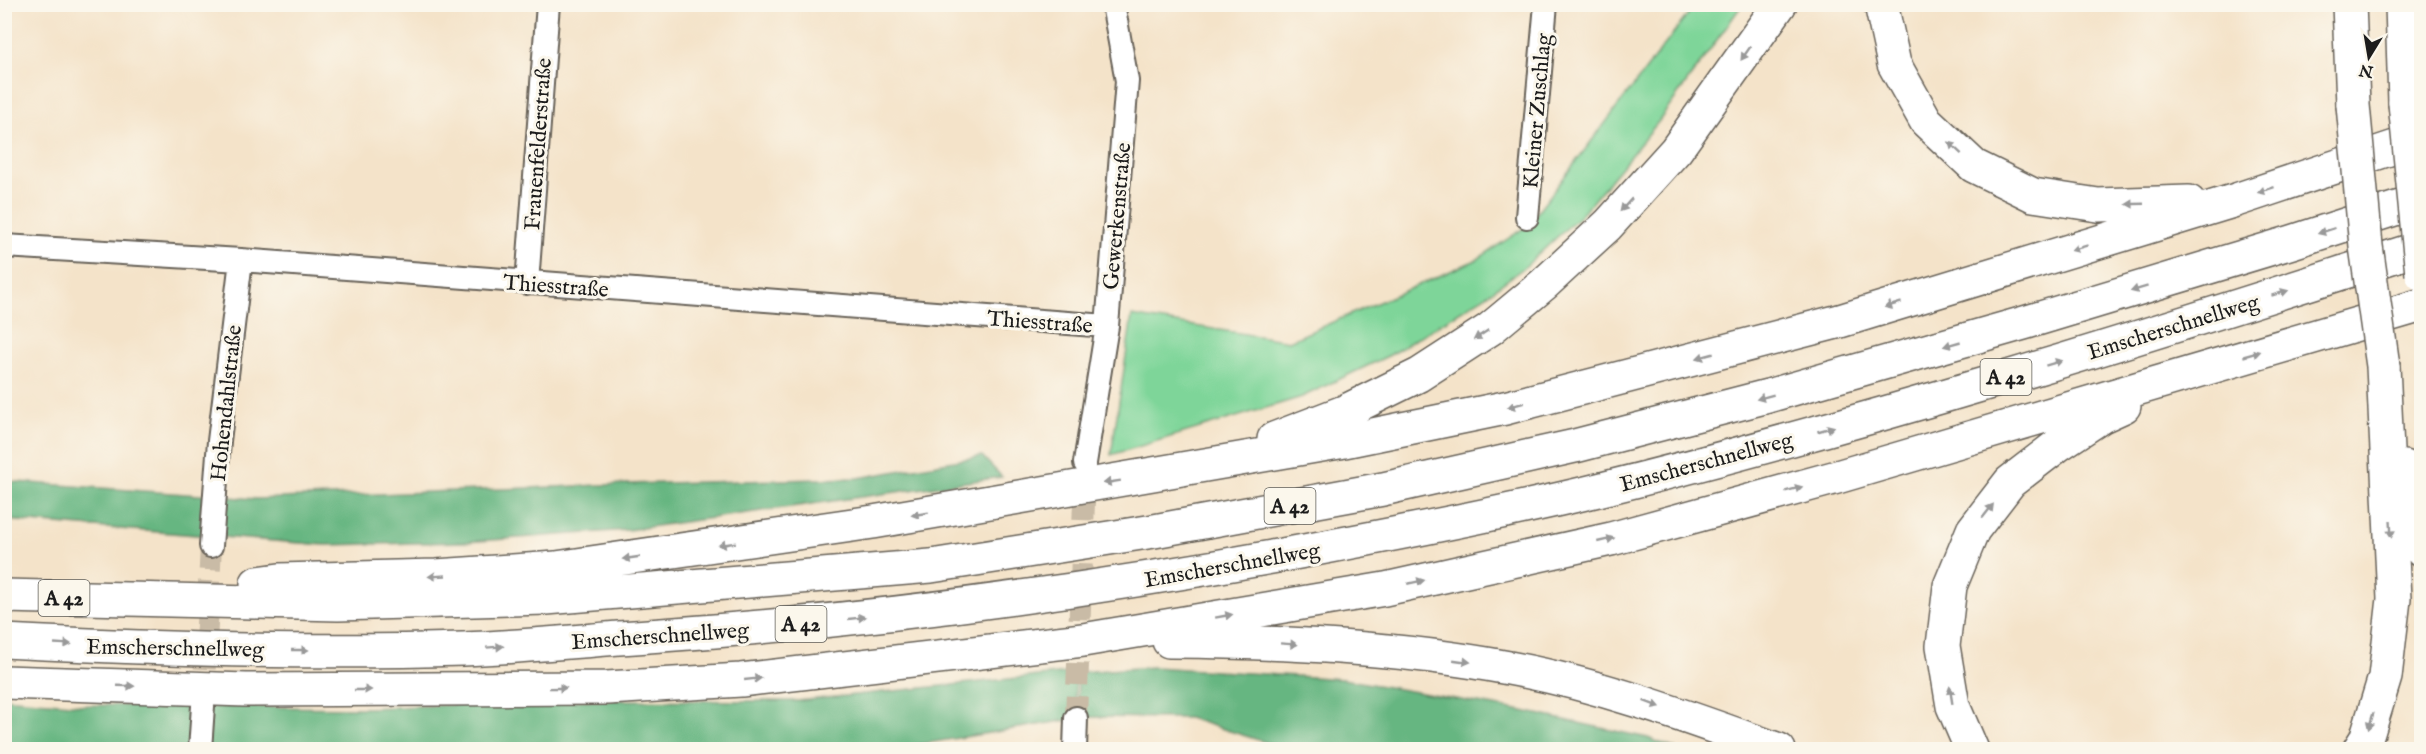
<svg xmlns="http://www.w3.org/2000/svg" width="2426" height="754" font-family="'IM FELL English',serif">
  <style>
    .green { fill: #7ed599; stroke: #4d785a; stroke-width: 1.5 }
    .forest { fill: #66b681; stroke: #41694e; stroke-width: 1.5 }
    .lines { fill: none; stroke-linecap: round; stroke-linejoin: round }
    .street-tunnel { stroke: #c9bba6; stroke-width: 22; stroke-dasharray: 22 11; stroke-linecap: butt }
    .street-casing { stroke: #686259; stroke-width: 26 }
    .highway-casing { stroke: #686259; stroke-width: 36 }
    .street { stroke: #fff; stroke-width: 22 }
    .highway { stroke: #fff; stroke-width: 33 }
    .highway-bridge-casing { stroke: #686259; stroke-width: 36; stroke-linecap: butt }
    .highway-bridge { stroke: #fff; stroke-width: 33 }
    .oneway { fill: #999 }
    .labels { text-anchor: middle; stroke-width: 6; stroke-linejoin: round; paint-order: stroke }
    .shield { fill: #fbf7ec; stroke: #5f5e5a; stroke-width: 1.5 }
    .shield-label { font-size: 21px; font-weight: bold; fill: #1c1c1c }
    .street-label { font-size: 22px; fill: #1c1c1c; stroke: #fbf7ec }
  </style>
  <rect width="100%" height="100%" fill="#fbf7ec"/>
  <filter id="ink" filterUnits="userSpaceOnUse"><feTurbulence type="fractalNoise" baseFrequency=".0167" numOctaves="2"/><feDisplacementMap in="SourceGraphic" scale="12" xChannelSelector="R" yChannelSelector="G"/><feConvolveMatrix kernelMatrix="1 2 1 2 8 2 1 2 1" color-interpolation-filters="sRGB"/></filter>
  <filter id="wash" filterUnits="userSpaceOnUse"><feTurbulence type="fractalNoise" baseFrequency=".008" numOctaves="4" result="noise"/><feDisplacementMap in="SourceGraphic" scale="24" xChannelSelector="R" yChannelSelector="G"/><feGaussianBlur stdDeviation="1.35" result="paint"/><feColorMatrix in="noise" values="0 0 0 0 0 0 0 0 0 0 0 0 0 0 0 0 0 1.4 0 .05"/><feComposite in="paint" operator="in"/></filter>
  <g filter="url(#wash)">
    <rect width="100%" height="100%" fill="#f4e3c9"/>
    <!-- green -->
    <path class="green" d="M1695,5h47l-83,116 -76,92 -57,53 -39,29 -97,60 -88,42 -191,58 21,-139 157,25 187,-81 51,-34z"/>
    <!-- forest -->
    <path class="forest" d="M982,456l20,21 -374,53 -163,12 -140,3 -320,-25 -1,-39 252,18 370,-15 232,-6z
      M1153,667l190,12 180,32 125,27 28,11h-389l-99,-31 -112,-1 3,-45z
      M1076,672l-2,47 -189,31 -880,-1 -1,-51 78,7 283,3 226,-8 206,1z"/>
  </g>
  <g filter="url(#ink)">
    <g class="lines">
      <!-- street-tunnel -->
      <path class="street-tunnel" d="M203,702l8,-156
        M1076,718l9,-244"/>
      <defs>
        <path id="street" d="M1527,217l19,-213
          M4,246l237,14 866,66
          M527,283l21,-279
          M1085,463l22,-137 20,-245 -14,-77
          M211,546l8,-105 22,-181
          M200,750l3,-44
          M1075,750l1,-32"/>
        <path id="highway" d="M1881,4l13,60 32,57 48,45 59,29 65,10 91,-3
          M2349,4l4,101
          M2402,4l3,99
          M1274,439l70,-27 75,-37 71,-46 54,-45 64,-59 68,-75 104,-146
          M2404,467l18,84
          M257,583l22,-3 157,-4 120,-8 317,-46 466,-80 166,-34 335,-87 396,-121 186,-62
          M4,596l334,8 208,-6 385,-32 223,-35 229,-42 192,-43 193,-50 256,-73 268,-81 130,-42
          M4,641c153,8 306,13 459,8 61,-2 123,-9 185,-13 219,-15 435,-44 651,-84 97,-18 195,-37 291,-60 280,-69 557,-156 832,-245
          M1169,641c113,1 228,6 340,27 93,17 181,50 270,82
          M4,682l242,8 361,-2 134,-8 342,-40 302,-51 226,-50 226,-62 585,-172
          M1972,750l-19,-44 -10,-60 7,-60 23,-56 37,-48 48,-37 44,-29 22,-10
          M2359,750l7,-11 19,-62 9,-78 -11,-233"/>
      </defs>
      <!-- street casing -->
      <use href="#street" class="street-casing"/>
      <!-- highway casing -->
      <use href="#highway" class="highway-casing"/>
      <!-- street -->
      <use href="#street" class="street"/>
      <!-- highway -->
      <use href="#highway" class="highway"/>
      <defs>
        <path id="highway-bridge" d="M2405,103l17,171
          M2353,105l13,141 17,120"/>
      </defs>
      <!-- highway-bridge casing -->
      <use href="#highway-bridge" class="highway-bridge-casing"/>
      <!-- highway-bridge -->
      <use href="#highway-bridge" class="highway-bridge"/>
    </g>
    <!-- one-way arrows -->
    <defs><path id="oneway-solid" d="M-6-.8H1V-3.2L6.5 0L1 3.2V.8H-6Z" transform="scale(1.5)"/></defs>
    <g class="oneway">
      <use href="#oneway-solid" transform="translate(1746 53) rotate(125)"/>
      <use href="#oneway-solid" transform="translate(1955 148) rotate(-137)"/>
      <use href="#oneway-solid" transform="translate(2266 190) rotate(162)"/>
      <use href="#oneway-solid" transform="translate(2135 204) rotate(178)"/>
      <use href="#oneway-solid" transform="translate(1626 205) rotate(132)"/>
      <use href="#oneway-solid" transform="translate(2326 231) rotate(162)"/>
      <use href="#oneway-solid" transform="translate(2079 248) rotate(163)"/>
      <use href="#oneway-solid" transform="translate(2139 289) rotate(163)"/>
      <use href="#oneway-solid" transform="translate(2280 293) rotate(-17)"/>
      <use href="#oneway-solid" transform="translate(1893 305) rotate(163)"/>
      <use href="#oneway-solid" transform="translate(1481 335) rotate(147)"/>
      <use href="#oneway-solid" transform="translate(1952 344) rotate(164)"/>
      <use href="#oneway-solid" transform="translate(2252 354) rotate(-16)"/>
      <use href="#oneway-solid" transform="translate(1705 356) rotate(165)"/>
      <use href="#oneway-solid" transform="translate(2054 363) rotate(-17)"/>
      <use href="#oneway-solid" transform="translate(1765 397) rotate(165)"/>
      <use href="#oneway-solid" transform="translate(1516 405) rotate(165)"/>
      <use href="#oneway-solid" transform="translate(1826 429) rotate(-16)"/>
      <use href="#oneway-solid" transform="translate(1112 482) rotate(171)"/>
      <use href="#oneway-solid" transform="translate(1794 489) rotate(-15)"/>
      <use href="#oneway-solid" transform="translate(1988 511) rotate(-52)"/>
      <use href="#oneway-solid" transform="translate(920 514) rotate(171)"/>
      <use href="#oneway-solid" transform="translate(2391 529) rotate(87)"/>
      <use href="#oneway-solid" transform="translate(1606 540) rotate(-13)"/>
      <use href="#oneway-solid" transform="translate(727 544) rotate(171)"/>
      <use href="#oneway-solid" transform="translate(631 558) rotate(172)"/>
      <use href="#oneway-solid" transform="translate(437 576) rotate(177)"/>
      <use href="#oneway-solid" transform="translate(1416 582) rotate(-12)"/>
      <use href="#oneway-solid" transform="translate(1224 616) rotate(-10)"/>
      <use href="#oneway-solid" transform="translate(857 618) rotate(-6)"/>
      <use href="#oneway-solid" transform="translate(63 644) rotate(3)"/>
      <use href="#oneway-solid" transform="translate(1289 644) rotate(4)"/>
      <use href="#oneway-solid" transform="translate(495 647) rotate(-4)"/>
      <use href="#oneway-solid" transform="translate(300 650)"/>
      <use href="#oneway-solid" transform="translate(1462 661) rotate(8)"/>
      <use href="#oneway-solid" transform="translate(753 679) rotate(-6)"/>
      <use href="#oneway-solid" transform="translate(126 686) rotate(2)"/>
      <use href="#oneway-solid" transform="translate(558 688) rotate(-1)"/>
      <use href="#oneway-solid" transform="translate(363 690)"/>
      <use href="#oneway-solid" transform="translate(1951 695) rotate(-99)"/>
      <use href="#oneway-solid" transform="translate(1652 704) rotate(20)"/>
      <use href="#oneway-solid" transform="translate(2371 721) rotate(107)"/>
    </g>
  </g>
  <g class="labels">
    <!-- shield labels -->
    <g class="shield">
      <rect x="1980.5" y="359" width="51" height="36" rx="4.5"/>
      <rect x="1264.5" y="488" width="51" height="36" rx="4.5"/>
      <rect x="38.5" y="580" width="51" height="36" rx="4.5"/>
      <rect x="775.5" y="606" width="51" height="36" rx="4.5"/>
    </g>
    <g class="shield-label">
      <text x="2006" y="384">A 42</text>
      <text x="1290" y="513">A 42</text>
      <text x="64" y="605">A 42</text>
      <text x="801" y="631">A 42</text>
    </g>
    <!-- street labels -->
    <g class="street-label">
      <text transform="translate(1536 111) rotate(-85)" y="8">Kleiner Zuschlag</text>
      <text transform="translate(537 144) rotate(-86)" y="8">Frauenfelderstraße</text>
      <text transform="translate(1116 216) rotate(-85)" y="8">Gewerkenstraße</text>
      <text transform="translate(556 285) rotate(4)" y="8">Thiesstraße</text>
      <text transform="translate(1040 321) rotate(4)" y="8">Thiesstraße</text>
      <text transform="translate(2173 326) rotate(-17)" y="8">Emscherschnellweg</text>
      <text transform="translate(225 403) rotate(-84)" y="8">Hohendahlstraße</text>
      <text transform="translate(1706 461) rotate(-15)" y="8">Emscherschnellweg</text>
      <text transform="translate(1232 564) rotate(-10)" y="8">Emscherschnellweg</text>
      <text transform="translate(660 635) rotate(-4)" y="8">Emscherschnellweg</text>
      <text transform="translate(175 647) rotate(1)" y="8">Emscherschnellweg</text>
    </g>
  </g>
  <!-- margin -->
  <rect width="2426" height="754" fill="none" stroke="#fbf7ec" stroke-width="24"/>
  <!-- north arrow -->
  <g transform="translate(2369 57) rotate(191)" stroke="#fbf7ec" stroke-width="4.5" paint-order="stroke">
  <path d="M0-4.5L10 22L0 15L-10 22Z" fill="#1c1c1c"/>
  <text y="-9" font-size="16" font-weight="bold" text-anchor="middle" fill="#1c1c1c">N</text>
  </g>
</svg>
